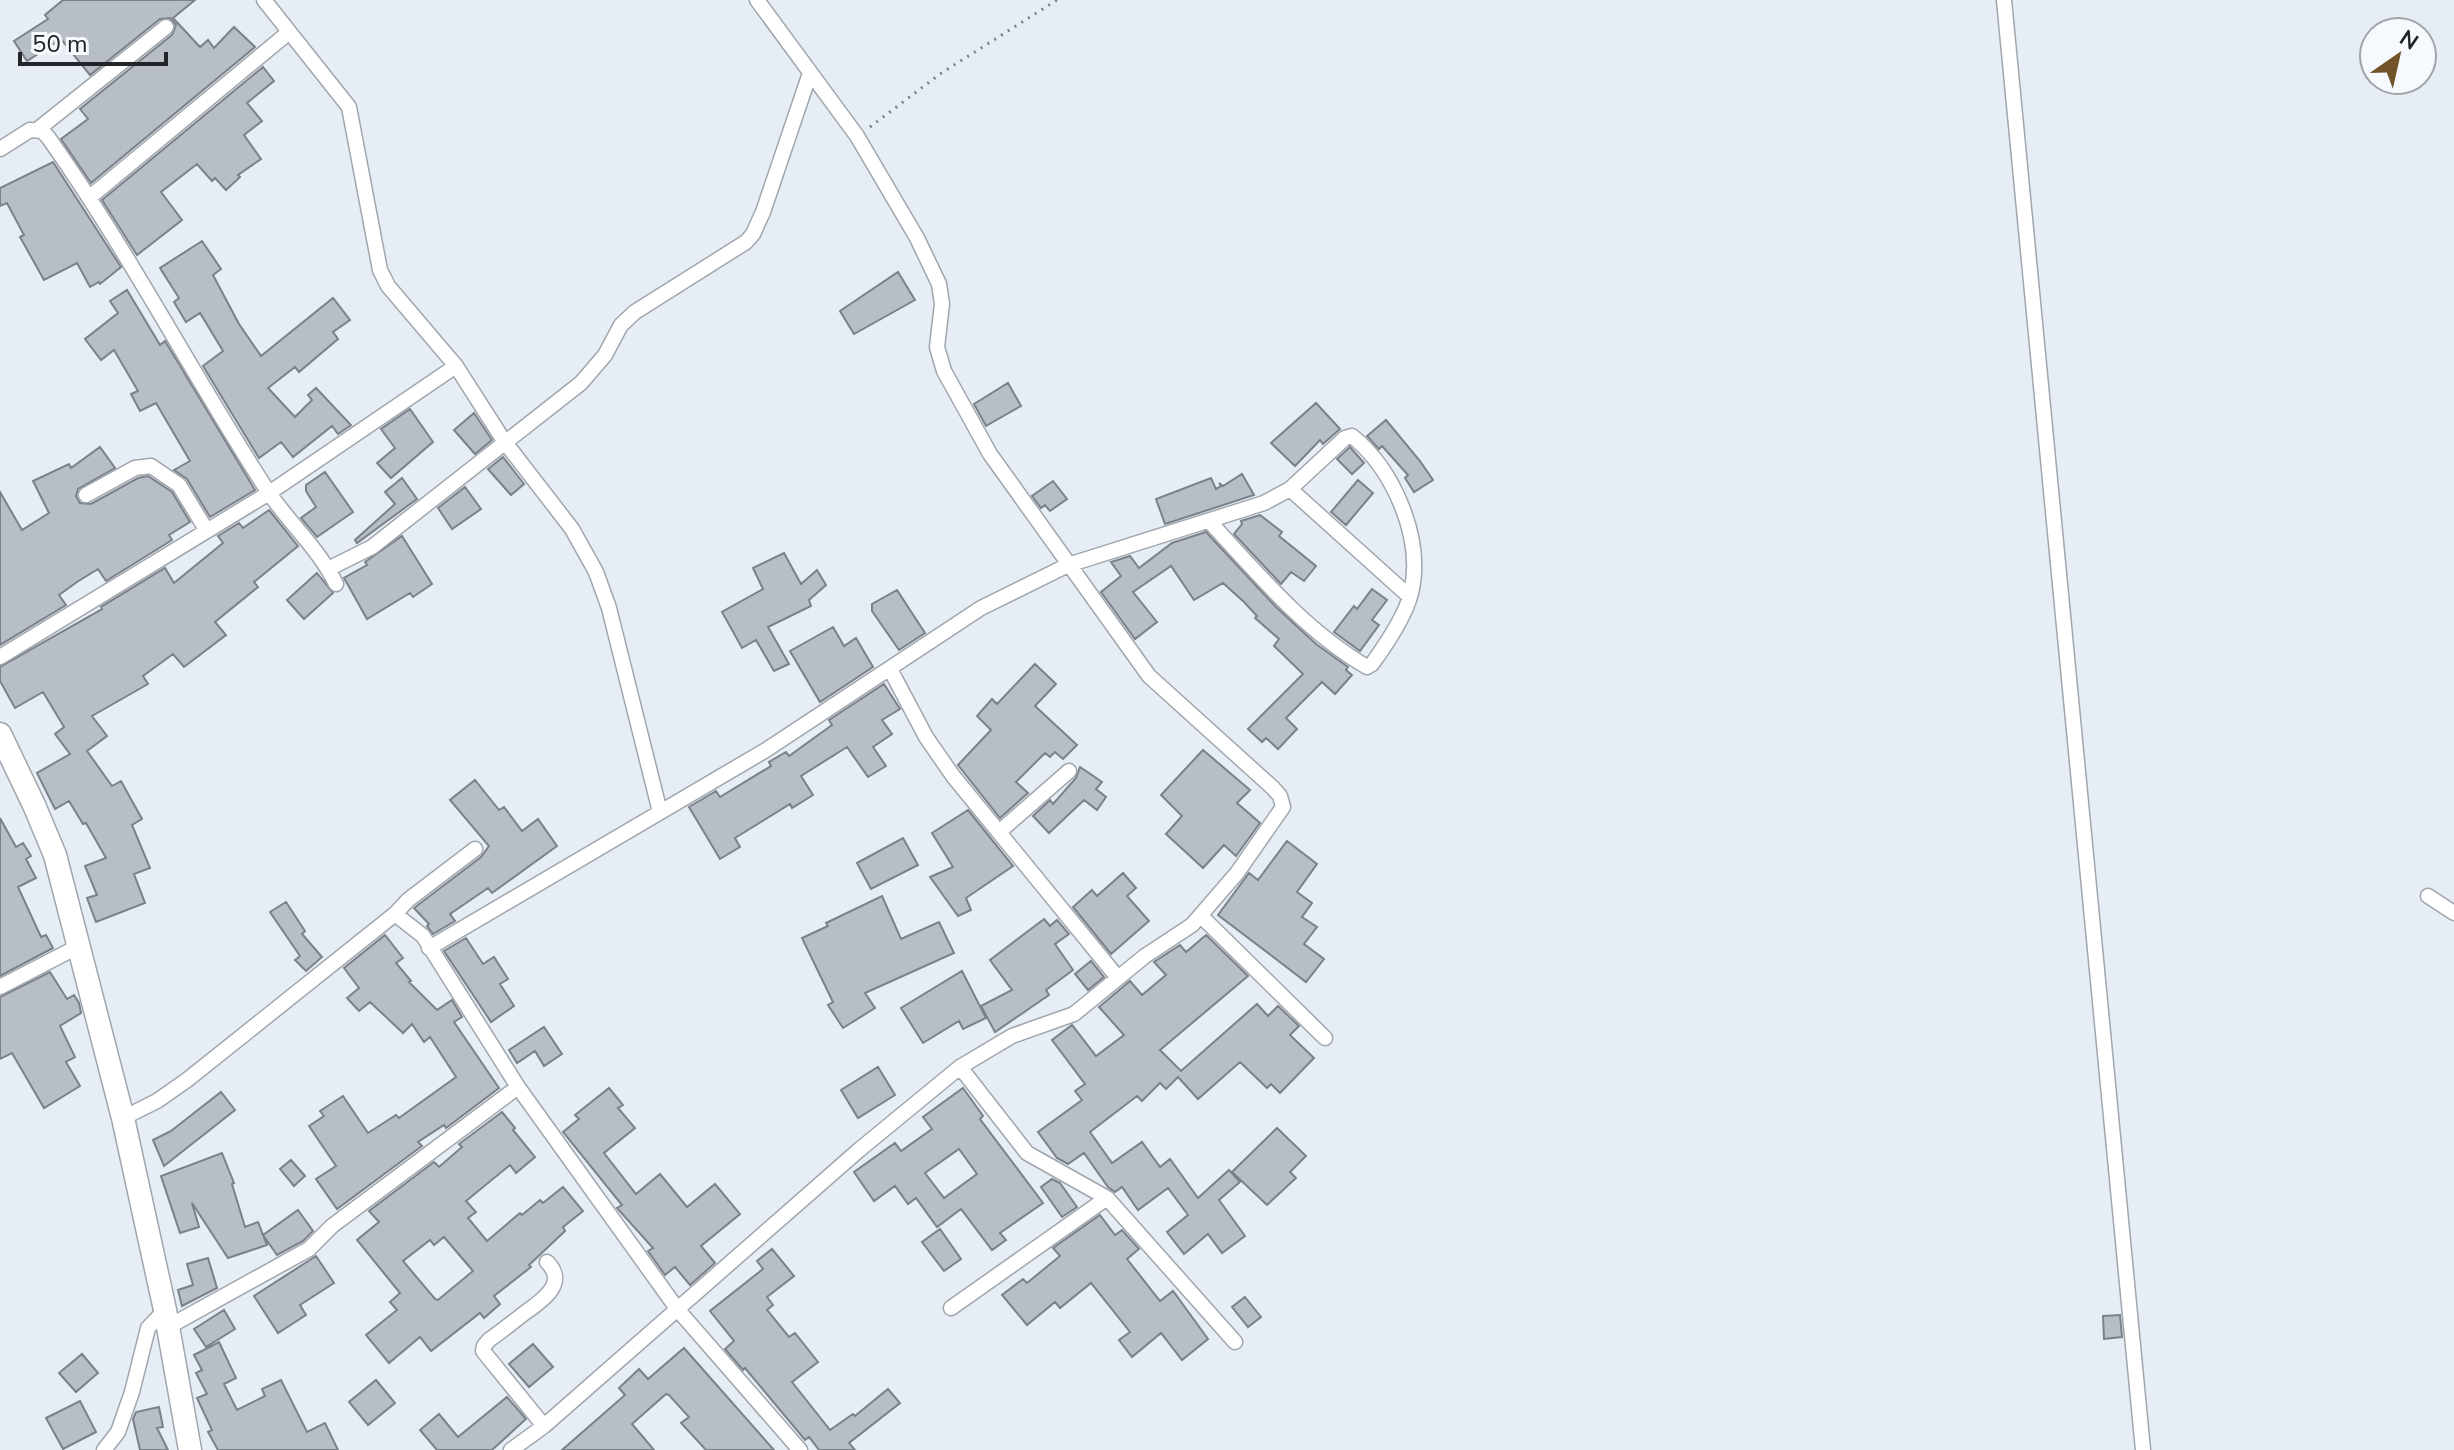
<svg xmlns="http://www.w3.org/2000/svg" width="2454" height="1450" font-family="'Nunito Sans',sans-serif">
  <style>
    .building { fill: #b8bec6; stroke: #7b8188; stroke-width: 2; fill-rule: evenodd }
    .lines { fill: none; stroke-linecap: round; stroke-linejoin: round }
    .street-casing { stroke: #a0a6ad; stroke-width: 17 }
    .secondary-casing { stroke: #a0a6ad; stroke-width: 25 }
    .path { stroke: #7d8287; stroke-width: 3; stroke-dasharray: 2 6; stroke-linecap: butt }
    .street { stroke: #fff; stroke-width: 14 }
    .secondary { stroke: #fff; stroke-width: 22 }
  </style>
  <rect width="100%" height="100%" fill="#e6edf5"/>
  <!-- building -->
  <path class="building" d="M63,0h132l-22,18 27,29 8,-7 6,8 20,-21 21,20 -164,136 -30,-44 27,-20 -8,-10 92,-74 4,-10 -6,-7 -10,1 -70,56 -29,-36 -34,22 -13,-20 34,-22 -3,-4z
    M263,67l11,14 -27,22 15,18 -18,14 17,24 -23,16 2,2 -14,13 -11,-12 -3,3 -15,-17 -36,28 21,28 -45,35 -35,-55z
    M53,162l68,105 -21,17 -1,-2 -9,5 -13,-24 -33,17 -24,-43 4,-2 -17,-32 -7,3v-18z
    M202,241l19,28 -8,6 26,49 22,32 72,-58 17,22 -17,12 5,7 -39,33 -4,-5 -27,21 27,29 17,-17 -4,-5 8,-7 35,37 -13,9 -6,-8 -39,31 -12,-15 -22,16 -56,-92 20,-15 -23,-38 -14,9 -12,-20 5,-4 -19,-30z
    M898,272l17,28 -61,34 -14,-23z
    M127,290l33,55 5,-4 90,149 -45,27 -23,-38 -13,-9 16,-9 -34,-58 -16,8 -9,-17 7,-3 -24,-41 -13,10 -16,-21 33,-26 -8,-12z
    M1008,383l13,23 -35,20 -12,-22z
    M1316,403l24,26 -17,15 -3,-4 -25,26 -24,-23z
    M410,409l23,33 -42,36 -14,-15 18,-15 -14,-19z
    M474,413l18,27 -17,14 -21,-24z
    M1386,420l34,41 13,19 -19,12 -9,-14 3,-3 -26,-29 -3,3 -12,-13z
    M100,447l15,21 -37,21 -2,7 4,7 11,1 47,-26 10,-2 24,16 18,30 -21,13 3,5 -66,41 -8,-12 -21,13 -18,13 7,10 -66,40v-153l22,38 27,-17 -16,-32 36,-17 2,4z
    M1350,447l14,16 -12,11 -15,-15z
    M503,457l21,27 -13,11 -23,-26z
    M325,472l28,40 -36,25 -16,-19 15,-11 -10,-16v-6z
    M1242,474l12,21 -89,29 -9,-25 55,-21 5,11 5,-3 -2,-3 4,3z
    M402,478l15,21 -60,44 -2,-3 40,-36 -10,-12z
    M1358,480l15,13 -27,32 -15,-13z
    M1053,481l14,18 -17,12 -5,-6 -4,3 -9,-12z
    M465,487l16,22 -29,20 -14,-21z
    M269,510l29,36 -44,36 4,5 -43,35 11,13 -42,32 -11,-13 -30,22 5,8 -56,32 15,20 -20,15 25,35 9,-5 21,38 -10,6 18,43 -16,6 11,29 -49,19 -9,-24 10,-3 -12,-29 21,-8 -20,-35 -3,1 -14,-23 -14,8 -18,-36 33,-19 -15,-20 9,-7 -21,-35 -28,16 -15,-27v-14l102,-58 -1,-2 64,-39 9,15 49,-40 -5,-7 21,-13 4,5z
    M1260,515l22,17 -3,4 37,30 -12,15 -13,-9 -10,12 -47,-50 8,-10 -1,-3z
    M1206,532l70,75 40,37 32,23 -2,3 6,5 -17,19 -13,-12 -36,36 11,11 -19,20 -12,-11 -4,4 -14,-13 55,-55 -29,-28 5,-7 -24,-21 2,-2 -13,-14 -21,-19 -29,17 -23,-34 -38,26 24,30 -22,17 -34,-47 20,-16 -10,-14 19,-6 9,12 33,-25z
    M402,536l30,48 -19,13 -3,-4 -43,26 -23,-41 23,-13 -2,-3z
    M784,553l17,31 16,-14 9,15 -17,15 2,6 -43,21 21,37 -15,7 -18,-31 -14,8 -20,-36 41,-23 -10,-21z
    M317,573l16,20 -29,26 -17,-19z
    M1372,589l15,11 -15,20 7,5 -19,26 -26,-19 20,-26 3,3z
    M897,590l28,43 -26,17 -27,-39v-7z
    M833,627l11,19 12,-8 17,29 -53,35 -30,-51z
    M1035,664l21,20 -21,22 42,39 -14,14 -8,-7 -5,5 -5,-4 -29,29 12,11 -28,25 -42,-53 33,-35 -14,-14 15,-17 5,5z
    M884,684l16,25 -18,11 10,14 -19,13 13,19 -18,11 -21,-30 -46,29 12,19 -21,13 -2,-4 -55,34 5,9 -20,12 -31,-52 27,-16 4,6 51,-31 -2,-4 17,-10 3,4 43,-31 -3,-5z
    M1203,750l47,40 -13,13 23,20 -24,33 -12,-11 -21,23 -37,-34 16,-18 -21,-21z
    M1080,767l22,15 -6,7 10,8 -9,13 -13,-10 -35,33 -16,-17 17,-16 3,4 23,-26z
    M475,780l24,30 5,-3 18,24 16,-12 19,27 -65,47 -4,-5 -38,26 5,7 -22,13 -6,-8 2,-2 -15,-16 67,-51 8,-11 -39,-46z
    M968,810l45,56 -47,32 5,12 -13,6 -28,-39 23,-10 -21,-34z
    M0,818l16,29 7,-4 8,13 -5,3 10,19 -18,9 23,50 5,-2 7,13 -53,28z
    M903,838l15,27 -47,24 -14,-26z
    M1287,841l30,23 -20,28 15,11 -10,14 15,10 -13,17 20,15 -18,23 -88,-67 31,-42 9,7z
    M1123,873l13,15 -9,8 22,25 -38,33 -38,-47 19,-17 5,6z
    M882,896l19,43 38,-17 15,31 -89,40 10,15 -32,20 -15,-23 5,-3 -31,-64 26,-12 -2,-3z
    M286,902l19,29 -3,3 20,23 -16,14 -11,-11 5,-4 -30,-44z
    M1044,919l6,7 7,-6 12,14 -14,10 18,26 -27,20 3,5 -54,37 -14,-26 31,-16 -22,-30z
    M385,935l18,23 -7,5 15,18 -2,1 28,28 15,-10 10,17 -8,5 45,66 -53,40 -2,-3 -26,17 4,4 -85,63 -21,-30 20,-13 -27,-40 15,-10 -4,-5 23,-15 25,37 28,-18 3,3 57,-41 -26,-40 -6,5 -12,-18 -9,9 -33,-31 -11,9 -12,-13 12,-10 -15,-20z
    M1206,935l42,41 -88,74 21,21 76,-67 11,12 10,-10 21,20 -9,9 24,23 -34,35 -9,-9 -4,4 -27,-26 -42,37 -20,-22 -12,12 -6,-6 -18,18 -5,-5 -47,36 22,31 30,-21 18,25 10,-8 28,39 31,-28 11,12 -21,18 26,36 -23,17 -14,-19 -24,20 -17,-22 21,-17 -20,-27 -30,22 -16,-23 -7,5 -7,-5 -24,-34 -16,11 -11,-6 -19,-26 44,-32 -7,-9 10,-7 -33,-44 20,-15 24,31 28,-21 -25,-28 31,-26 12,14 24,-20 -12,-13 26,-17 6,7z
    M466,938l17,26 11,-7 14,22 -8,5 14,22 -23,16 -47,-71z
    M1091,961l13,16 -16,13 -13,-16z
    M962,971l24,47 -23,11 -4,-8 -36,22 -22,-35z
    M50,972l17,27 7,-4 5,8 2,10 -21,13 15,31 -9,5 14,24 -36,22 -32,-55 -12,6v-62z
    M544,1027l18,27 -18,12 -9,-15 -18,12 -8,-13z
    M878,1067l17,28 -37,23 -17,-28z
    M609,1088l14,17 -5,3 17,20 -31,25 32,41 24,-20 27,33 28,-23 25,30 -39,32 14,17 -25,22 -15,-18 -10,8 -17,-24 5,-3 -36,-40 5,-3 -59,-73 16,-13 -4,-4z
    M963,1088l20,28 -3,3 63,84 -43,30 6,7 -14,10 -31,-41 -24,18 -21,-29 -8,6 -13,-18 -21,15 -20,-29 41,-29 6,8 31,-22 -9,-12zM959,1149l18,25 -33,24 -19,-25z
    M221,1092l14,18 -71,56 -11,-26 18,-9z
    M502,1112l13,16 -2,2 22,27 -19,16 -6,-8 -44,36 10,11 -8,6 19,23 33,-28 2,2 18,-15 3,3 20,-16 20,24 -20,16 2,4 -36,34 2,2 -37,29 6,8 -16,14 -4,-5 -49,38 -11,-14 -31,26 -23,-28 31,-25 -7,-8 10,-9 -43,-53 22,-18 -10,-11 65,-49 5,5 23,-20 -3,-3zM444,1237l29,34 -35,29 -3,-1 -32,-38 27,-21 4,5z
    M1277,1128l29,28 -16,16 6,6 -29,27 -35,-33z
    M222,1153l12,30 -2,1 13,43 13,-5 9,23 -39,13 -36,-55 7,24 -19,6 -19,-57z
    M291,1160l14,16 -11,10 -14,-17z
    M1052,1179l8,4 17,24 -15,10 -21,-30z
    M298,1210l15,21 -10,10 -26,14 -14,-20z
    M1100,1215l15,20 7,-5 17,19 -12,10 33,42 13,-10 35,48 -26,21 -21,-27 -29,24 -13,-17 11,-8 -39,-49 -31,25 -5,-6 -28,23 -25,-30 21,-16 4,4 33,-27 -7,-8z
    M940,1229l21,30 -17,12 -22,-29z
    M772,1249l22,27 -27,21 6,8 -6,5 22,27 6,-4 23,29 -26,20 38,48 23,-16 2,2 33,-27 12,14 -51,40 6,7h-36l-10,-13 -4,3 -60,-72 -2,2 -18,-21 9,-8 -24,-30 53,-42 -6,-8z
    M316,1256l18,27 -34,22 6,10 -28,18 -24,-37z
    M208,1258l9,30 -35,18 -4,-16 15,-5 -6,-21z
    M1245,1297l16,20 -13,10 -16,-20z
    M224,1310l11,19 -29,18 -12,-18z
    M2120,1315l2,22 -18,2 -1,-23z
    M219,1342l17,36 -12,6 13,26 28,-14 -3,-7 19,-9 26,52 18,-9 13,27h-120l-10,-18 4,-2 -15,-32 10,-4 -11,-21 6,-3 -8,-15z
    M533,1344l20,23 -24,20 -20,-23z
    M684,1348l90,102h-68l-25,-27 8,-6 -20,-22 -3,-1 -34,30 22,26h-92l63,-55 -6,-7 20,-19 9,10z
    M82,1354l16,19 -22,19 -17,-19z
    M376,1380l19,23 -27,22 -19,-23z
    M507,1397l19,22 -34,31h-55l-17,-20 19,-16 19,23z
    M80,1401l16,31 -33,17 -17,-31z
    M159,1407l4,20 -6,1 11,22h-28l-7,-31 3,-7z"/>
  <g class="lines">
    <defs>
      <path id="street" d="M264,0l85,107 31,163 8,16 68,80 48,75 68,88 24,43 13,36 51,204
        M2004,0l139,1450
        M37,130l129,-103
        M0,149l30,-19 12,1 6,6c80,113 144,237 219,353 22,33 52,59 69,94
        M90,197l198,-164
        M1290,489l120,108
        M86,495l49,-27 16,-2 28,19 28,46
        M328,569l44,-22 209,-164 24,-28 16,-30 14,-13 111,-70 7,-8 10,-22 47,-139
        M0,657l269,-164 187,-127
        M890,669l36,68 27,39 165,202
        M999,832l70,-61
        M2428,896l26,17
        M395,914l13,-14 67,-51
        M1201,916l124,122
        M429,948l337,-198 215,-142 87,-43 196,-62 26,-14 55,-51 7,-2c42,34 72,103 59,157 -5,21 -26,53 -39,71l-5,3c-62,-36 -110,-94 -157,-145
        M0,987l79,-41
        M960,1067l67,86 80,45 128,144
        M123,1118l34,-17 30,-21 208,-166 28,22 95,151 160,223 122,140
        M951,1308l156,-110
        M168,1327l141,-78 23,-23 186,-139
        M544,1426l-61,-75 1,-5 5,-6c13,-9 25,-19 37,-28 17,-12 42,-29 21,-50
        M104,1450l14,-18 14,-40 16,-64 17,-18
        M511,1450l33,-24 315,-276 101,-83 52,-31 62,-22 71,-58 47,-31 45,-52 46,-66 -3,-11 -7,-8 -124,-112 -159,-222 -46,-83 -7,-24 5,-43 -3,-20 -22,-46 -60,-102 -100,-136"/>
      <path id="secondary" d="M0,734l34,71 21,50 68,263 42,192 25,140"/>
    </defs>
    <!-- street casing -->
    <use href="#street" class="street-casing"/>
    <!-- secondary casing -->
    <use href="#secondary" class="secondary-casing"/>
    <!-- path -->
    <path class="path" d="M870,127l70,-53 117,-74"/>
    <!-- street -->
    <use href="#street" class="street"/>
    <!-- secondary -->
    <use href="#secondary" class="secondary"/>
  </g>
  <!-- north arrow -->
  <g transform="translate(2398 56) rotate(34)"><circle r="38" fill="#f6faff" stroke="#a1a4a9" stroke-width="2"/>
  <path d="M0-6L14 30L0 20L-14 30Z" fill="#715428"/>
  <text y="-12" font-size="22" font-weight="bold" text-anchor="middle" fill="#222427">N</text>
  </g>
  <!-- scale -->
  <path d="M20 52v12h146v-12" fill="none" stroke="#222427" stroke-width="4"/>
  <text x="32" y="52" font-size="24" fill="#222427" stroke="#f6faff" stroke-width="6" paint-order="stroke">50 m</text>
</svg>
